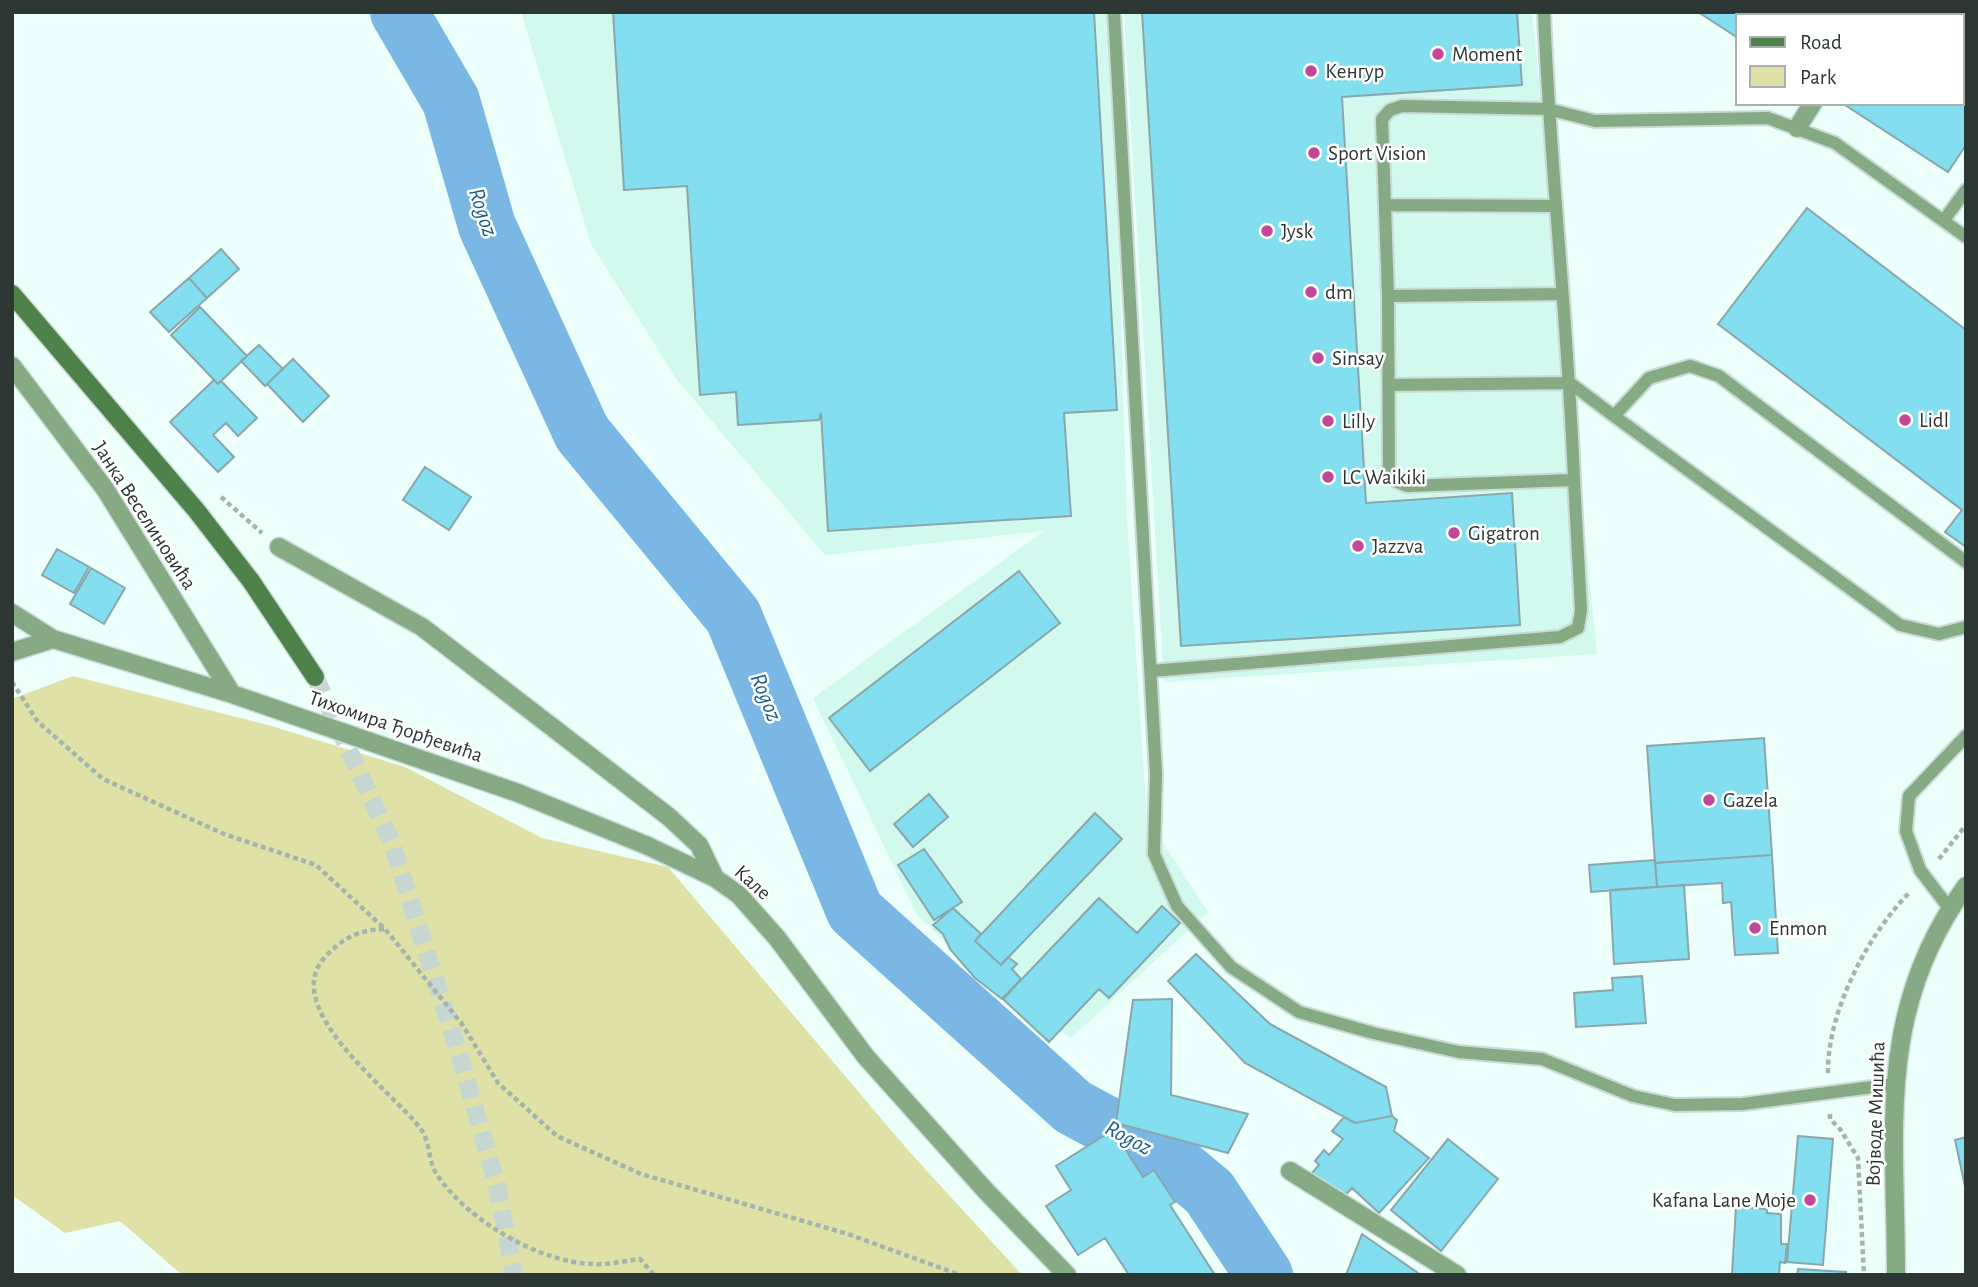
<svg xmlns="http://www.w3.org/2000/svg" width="1978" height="1287" font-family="'Alegreya Sans',sans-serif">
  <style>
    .built { fill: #d2f9ee }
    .green { fill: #dfe1a7 }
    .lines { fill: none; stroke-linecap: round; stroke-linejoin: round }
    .river { stroke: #7bb7e4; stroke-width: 58 }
    .building { fill: #83dfef; stroke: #89a7ac; stroke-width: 2 }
    .secondary-tunnel { stroke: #c6d7d2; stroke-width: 18; stroke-dasharray: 18 9; stroke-linecap: butt }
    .service-casing { stroke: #cadbd6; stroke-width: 16 }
    .minor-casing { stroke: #cadbd6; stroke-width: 21 }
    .tertiary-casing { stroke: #cadbd6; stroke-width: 21 }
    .secondary-casing { stroke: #cadbd6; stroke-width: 21 }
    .path { stroke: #a4b4af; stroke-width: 4.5; stroke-dasharray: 5 3.5; stroke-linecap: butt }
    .service { stroke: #86aa84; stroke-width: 12 }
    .minor { stroke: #86aa84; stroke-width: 18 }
    .tertiary { stroke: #86aa84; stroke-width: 18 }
    .secondary { stroke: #4d834b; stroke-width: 18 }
    .poi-dot { fill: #c1479b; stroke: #fff; stroke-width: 2.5 }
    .labels { text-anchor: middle; stroke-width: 5; stroke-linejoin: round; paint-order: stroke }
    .poi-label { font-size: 21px; fill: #2c3734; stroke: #fff; text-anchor: start }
    .street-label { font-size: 21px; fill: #2c3734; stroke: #fff }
    .water-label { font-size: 23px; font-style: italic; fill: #1b5d89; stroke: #fff }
  </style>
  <rect width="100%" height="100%" fill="#edfffa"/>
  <!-- built -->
  <path class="built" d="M521,12h591l15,509 20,297 61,94 -137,126 -87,-57 -67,-66 -104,-217 231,-167 -219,24 -147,-174 -87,-137z
    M1124,12h408l65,642 -433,28z"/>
  <!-- green -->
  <path class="green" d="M73,676l195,49 137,42 137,71 126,29 239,282 115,126h-840l-62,-54 -55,12 -53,-38v-496z"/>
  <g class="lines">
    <!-- river -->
    <path class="river" d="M399,12l52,89 36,125 95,207 151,183 122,295 218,196 95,51 41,34 55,83"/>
  </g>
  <!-- building -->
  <path class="building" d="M613,12h481l23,398 -53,3 7,103 -243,15 -7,-118 -2,7 -81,5 -2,-33 -36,3 -13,-209 -63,4z
    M1142,12h375l5,73 -180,12 24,406 146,-10 8,132 -339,21z
    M1698,12h131l-3,4h-88v22z
    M1899,12h67v133l-18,27 -106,-69h120v-87h-65z
    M1807,208l159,122v217l-21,-15 17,-22 -244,-186z
    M221,249l18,20 -32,29 -18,-20z
    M189,278l18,20 -38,34 -19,-20z
    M200,307l47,49 -29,28 -47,-49z
    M259,345l24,24 -18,17 -24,-25z
    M293,359l36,37 -26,26 -36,-38z
    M214,380l4,4 3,-3 36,37 -19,18 -12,-13 -13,12 21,22 -16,15 -48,-50z
    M425,467l46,30 -22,33 -46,-30z
    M57,549l32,18 -15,26 -32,-18z
    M91,568l34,20 -21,36 -34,-20z
    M1019,571l41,52 -190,148 -41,-53z
    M1764,738l8,117 -117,8 -8,-117z
    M929,794l19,23 -35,30 -19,-23z
    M1095,813l27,26 -121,126 -26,-24z
    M924,849l38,53 -28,18 -36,-55z
    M1772,855l6,98 -43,2 -4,-53 -8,1 -1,-20 -65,4 -2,-24z
    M1655,860l2,27 -66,5 -2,-27z
    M1684,885l5,74 -75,5 -4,-74z
    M1099,898l38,35 25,-27 18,17 -71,75 -10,-9 -50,53 -46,-43z
    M953,908l28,26 -6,7 26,24 7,-8 9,7 -5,5 9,10 -19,20 -27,-21 -25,-29 -7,-15 -10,-9z
    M1196,954l74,70 116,63 6,29 -37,7 -110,-60 -77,-82z
    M1642,976l4,47 -70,4 -2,-34 39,-3 -1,-12z
    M1172,999l-1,96 77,19 -20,39 -112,-30 17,-123z
    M1392,1116l5,4 -3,11 35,27 -50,55 -27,-25 -10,11 -31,-25 8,-9 -4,-4 9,-11 5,5 14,-16 -11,-8 12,-14 11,6z
    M1113,1130l30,47 11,-7 21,32 -5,3 45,70h-86l-24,-37 -27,17 -32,-49 25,-16 -15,-24z
    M1798,1136l35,3 -10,126 -36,-3z
    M1966,1137v54l-11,-51z
    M1448,1139l50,40 -57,72 -50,-41z
    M1736,1207l31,2v4l14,1v30h6l-2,19 -5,-1 -1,13 -47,-1z
    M1362,1234l59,41h-75z
    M1798,1269l48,3v3h-49z"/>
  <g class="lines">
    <!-- secondary-tunnel -->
    <path class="secondary-tunnel" d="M315,677l76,164 69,216 37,128 17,90"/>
    <defs>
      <path id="service" d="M1114,12l42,762 -2,80 23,52 54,61 68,45 74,21 86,19 83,7 91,37 42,9 68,-1 152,-20
        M1544,12c6,156 24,312 30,468l-167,6 -10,-4 -8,-9 -1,-177 -6,-177 8,-9 12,-4 146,3 47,12 173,-3 67,25 131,94
        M1385,205l170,1
        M1944,220l22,-30
        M1388,296l174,-2
        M1389,385l181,-2 44,33
        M1966,562l-247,-186 -29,-10 -41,12 -35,38 286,209 39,9 27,-7
        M1151,671l409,-34 18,-9 3,-18 -7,-130
        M1949,908l-29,-38 -14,-39 3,-35 57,-60"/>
      <path id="minor" d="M1868,16l2,-4
        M1797,128l16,-25
        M12,366l93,123 127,205
        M279,547l143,80 247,190 30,28 16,33 24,17 38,43 89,119 119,133 82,85
        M12,613l41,26 179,55 286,99 130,53 67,32
        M12,652l41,-13
        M1290,1171l167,104"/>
      <path id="tertiary" d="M1896,1275c0,-145 -21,-264 70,-389"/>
      <path id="secondary" d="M12,294l184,216 55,71 64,96"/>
    </defs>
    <!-- service casing -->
    <use href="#service" class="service-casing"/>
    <!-- minor casing -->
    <use href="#minor" class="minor-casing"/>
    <!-- tertiary casing -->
    <use href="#tertiary" class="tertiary-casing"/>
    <!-- secondary casing -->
    <use href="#secondary" class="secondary-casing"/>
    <!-- path -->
    <path class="path" d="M221,497l41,36
      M12,682l26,40 65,57 121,55 92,31 69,64 77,95 36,59 59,53 84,38 207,60 112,41
      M1939,859l27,-34
      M384,929c-26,1 -41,9 -59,28 -47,51 67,134 95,171 10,12 8,32 16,45 29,46 102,89 156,91 16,1 33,-3 48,-5l14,16
      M1828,1073c-1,-61 40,-139 82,-181
      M1830,1114v5l10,10 18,29 6,117"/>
    <!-- service -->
    <use href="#service" class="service"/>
    <!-- minor -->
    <use href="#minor" class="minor"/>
    <!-- tertiary -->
    <use href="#tertiary" class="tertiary"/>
    <!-- secondary -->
    <use href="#secondary" class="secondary"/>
  </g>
  <!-- markers -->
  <g class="poi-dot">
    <circle cx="1438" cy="54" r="7"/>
    <circle cx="1311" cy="71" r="7"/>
    <circle cx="1314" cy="153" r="7"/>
    <circle cx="1267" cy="231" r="7"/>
    <circle cx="1311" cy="292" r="7"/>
    <circle cx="1318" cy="358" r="7"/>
    <circle cx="1905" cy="420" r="7"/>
    <circle cx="1328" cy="421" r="7"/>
    <circle cx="1328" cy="477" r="7"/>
    <circle cx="1454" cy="533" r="7"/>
    <circle cx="1358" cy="546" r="7"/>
    <circle cx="1709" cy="800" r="7"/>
    <circle cx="1755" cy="928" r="7"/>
    <circle cx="1810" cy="1200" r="7"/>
  </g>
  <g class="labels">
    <!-- poi labels -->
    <g class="poi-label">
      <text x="1452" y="61">Moment</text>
      <text x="1325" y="78">Кенгур</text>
      <text x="1328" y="160">Sport Vision</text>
      <text x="1281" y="238">Jysk</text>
      <text x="1325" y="299">dm</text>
      <text x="1332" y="365">Sinsay</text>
      <text x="1919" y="427">Lidl</text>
      <text x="1342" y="428">Lilly</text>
      <text x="1342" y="484">LC Waikiki</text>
      <text x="1468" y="540">Gigatron</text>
      <text x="1372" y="553">Jazzva</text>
      <text x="1723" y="807">Gazela</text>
      <text x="1769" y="935">Enmon</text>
      <text x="1796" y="1207" text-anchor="end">Kafana Lane Moje</text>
    </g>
    <!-- street labels -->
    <g class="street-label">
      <text transform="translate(145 515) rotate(57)" y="7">Јанка Веселиновића</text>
      <text transform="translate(396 726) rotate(19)" y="7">Тихомира Ђорђевића</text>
      <text transform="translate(753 882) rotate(42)" y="7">Кале</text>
      <text transform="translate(1875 1114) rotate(-88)" y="7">Војводе Мишића</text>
    </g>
    <!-- water labels -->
    <g class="water-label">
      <text transform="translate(484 212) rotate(72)" y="8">Rogoz</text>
      <text transform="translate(767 697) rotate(68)" y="8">Rogoz</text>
      <text transform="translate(1129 1137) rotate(28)" y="8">Rogoz</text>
    </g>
  </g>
  <!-- border -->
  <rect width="1978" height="1287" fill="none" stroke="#2c3734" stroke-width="28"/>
  <!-- legend -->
  <rect x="1736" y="14" width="228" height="91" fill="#ffffff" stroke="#abafae" stroke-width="2"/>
  <rect x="1750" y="37" width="35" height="10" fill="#4d834b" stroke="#abafae" stroke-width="2"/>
  <text x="1800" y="49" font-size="21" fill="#2c3734">Road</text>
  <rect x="1750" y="66" width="35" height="21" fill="#dfe1a7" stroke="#abafae" stroke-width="2"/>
  <text x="1800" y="84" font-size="21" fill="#2c3734">Park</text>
</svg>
